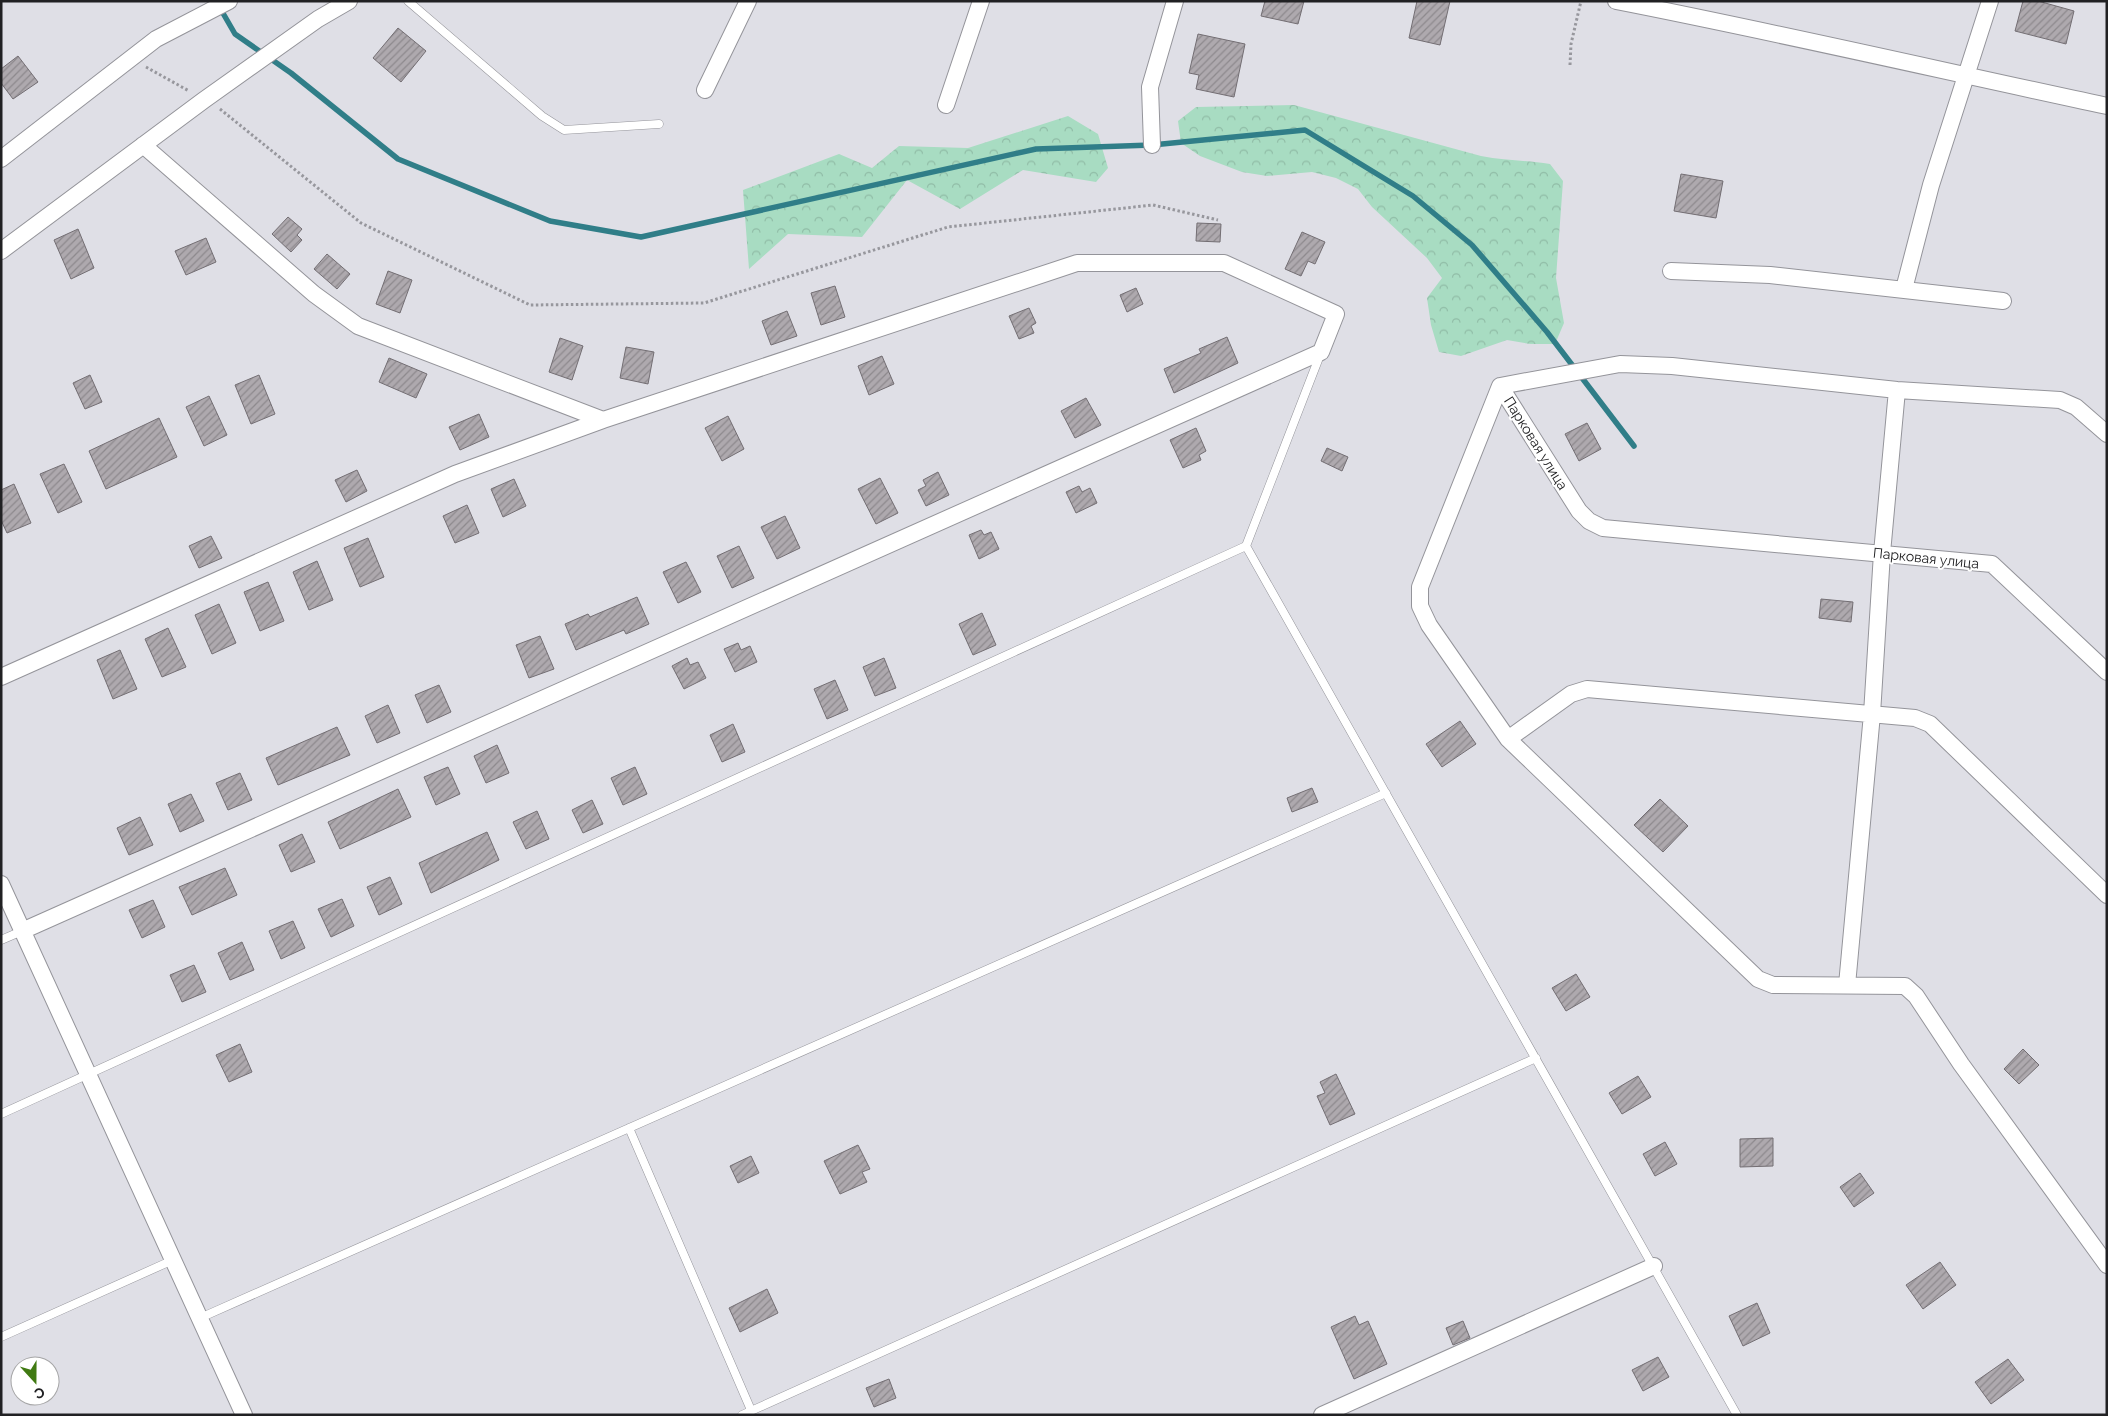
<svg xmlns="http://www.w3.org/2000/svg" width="2108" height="1416" font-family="Raleway,sans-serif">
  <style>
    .forest { fill: url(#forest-crowns) }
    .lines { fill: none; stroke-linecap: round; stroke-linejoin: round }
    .stream { stroke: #307e88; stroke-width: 5.5 }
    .building { fill: url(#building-hatch); stroke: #736e73 }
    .service-casing { stroke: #94949a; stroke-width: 9 }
    .minor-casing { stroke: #94949a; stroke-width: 18 }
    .path { stroke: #97979d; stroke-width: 3; stroke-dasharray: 2.5 2.5; stroke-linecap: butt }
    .service { stroke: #fff; stroke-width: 8 }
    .minor { stroke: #fff; stroke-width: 16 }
    .labels { text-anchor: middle; stroke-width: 4; stroke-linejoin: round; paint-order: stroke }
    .street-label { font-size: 14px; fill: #212123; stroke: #fff }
  </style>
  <defs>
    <pattern id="forest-crowns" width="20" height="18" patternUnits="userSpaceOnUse" patternTransform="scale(1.25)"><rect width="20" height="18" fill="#a8dcc2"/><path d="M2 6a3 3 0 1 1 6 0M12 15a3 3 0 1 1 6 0" fill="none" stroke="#90bca6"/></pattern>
    <pattern id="building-hatch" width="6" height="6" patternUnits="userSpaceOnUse" patternTransform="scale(1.25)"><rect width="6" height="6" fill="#aea9ae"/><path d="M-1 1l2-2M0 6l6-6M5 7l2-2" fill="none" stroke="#8d898d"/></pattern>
  </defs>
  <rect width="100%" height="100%" fill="#dfdfe6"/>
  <!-- forest -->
  <path class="forest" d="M1294,105l187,51c24,5 46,4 69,8l13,17 -7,97 8,45 -9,21h-25l-23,-4 -46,16 -22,-4 -8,-27 -4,-27 15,-20 -15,-20 -55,-51 -14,-18 -22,-11 -24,-6 -45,4 -25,-4 -42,-16 -19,-13 -3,-22 18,-14z
    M1068,116l30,18 10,34 -12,14 -73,-12 -63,39 -53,-29 -45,57 -74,-3 -39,35 -6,-79 96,-36 33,14 27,-22 69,2z"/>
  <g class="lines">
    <!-- stream -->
    <path class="stream" d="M220,8l15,26 56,39 107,86 152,62 91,16 395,-88 116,-4 153,-15 108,66 59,49 75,87 87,114"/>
  </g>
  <!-- building -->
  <path class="building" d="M1265,1h39l-6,23 -37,-8z
    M1417,1h33l-10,44 -31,-7z
    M2023,1h15l36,10 -8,33 -51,-13z
    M398,28l28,23 -25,31 -28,-24z
    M1198,34l47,10 -11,53 -38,-8 3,-14 -10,-2z
    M18,56l20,26 -25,17 -12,-16v-14z
    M1681,174l42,7 -7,37 -42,-7z
    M288,217l14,12 -5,6 5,5 -11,12 -19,-18z
    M1197,223l24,1 -1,18 -24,-1z
    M78,229l16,39 -23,11 -17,-39z
    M1302,232l23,10 -10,22 -7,-3 -7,15 -16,-7z
    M206,238l10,24 -30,13 -11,-24z
    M327,254l23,20 -13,15 -23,-20z
    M388,271l24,9 -12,33 -24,-9z
    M835,286l10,31 -24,8 -10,-32z
    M1136,288l7,16 -16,8 -7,-17z
    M1029,308l7,15 -5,3 3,7 -15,6 -10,-23z
    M787,311l10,25 -26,9 -9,-24z
    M1227,337l11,26 -64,30 -10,-24 37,-16 -2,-4z
    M560,338l23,8 -11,34 -23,-8z
    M626,347l28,5 -6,32 -28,-6z
    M882,356l12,28 -25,11 -11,-29z
    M389,358l38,16 -11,24 -37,-16z
    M90,375l12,27 -17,7 -12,-26z
    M259,375l16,39 -24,10 -16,-39z
    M209,396l18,39 -23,11 -18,-39z
    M1086,398l15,27 -26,13 -14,-27z
    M479,414l10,23 -29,13 -11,-23z
    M728,416l16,33 -22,12 -17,-33z
    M159,418l18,39 -71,32 -17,-38z
    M1587,423l14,26 -22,12 -14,-27z
    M1196,428l10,23 -7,4 2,5 -18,8 -13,-28z
    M1327,448l21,9 -6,14 -21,-10z
    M64,464l18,38 -24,11 -18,-39z
    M357,470l10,21 -21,11 -11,-22z
    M938,472l11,23 -23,11 -8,-16 8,-4 -3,-6z
    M880,478l18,35 -22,11 -18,-35z
    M514,479l12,27 -23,11 -12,-28z
    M14,484l17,39 -24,10 -6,-13v-30z
    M1079,486l3,6 8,-4 7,15 -21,10 -10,-21z
    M467,505l12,28 -24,10 -12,-27z
    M785,516l15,32 -23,11 -16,-32z
    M981,530l3,5 7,-3 8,17 -20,10 -10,-24z
    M211,536l11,22 -23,10 -10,-22z
    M368,538l16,39 -24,10 -16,-39z
    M739,546l15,32 -22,10 -15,-32z
    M317,561l16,39 -24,10 -16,-38z
    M686,562l15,30 -23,11 -15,-31z
    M268,582l16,39 -24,10 -16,-39z
    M637,597l12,27 -23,10 -2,-4 -48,20 -11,-26 23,-10 2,3z
    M1821,599l32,3 -2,20 -32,-4z
    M219,604l17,39 -24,11 -17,-39z
    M982,613l14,32 -23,10 -14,-31z
    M168,628l18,39 -24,10 -17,-38z
    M540,636l14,33 -25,9 -13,-33z
    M738,643l3,7 9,-4 7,16 -22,10 -11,-23z
    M120,650l17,39 -24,10 -16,-39z
    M687,658l3,7 8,-3 8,16 -22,11 -12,-23z
    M884,658l12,30 -21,8 -12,-29z
    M835,680l13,30 -21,9 -13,-30z
    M439,685l12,27 -24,11 -12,-28z
    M388,705l12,28 -23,10 -12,-27z
    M1460,721l16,23 -34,23 -16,-23z
    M733,724l12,28 -23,10 -12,-27z
    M337,727l13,28 -72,30 -12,-27z
    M497,745l12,28 -23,10 -12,-27z
    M448,767l12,27 -24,11 -12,-28z
    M635,767l12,27 -24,11 -12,-27z
    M240,773l12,27 -24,10 -12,-27z
    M1312,788l6,14 -26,10 -5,-14z
    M398,789l13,28 -71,32 -12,-27z
    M191,794l13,27 -24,11 -12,-28z
    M1660,799l28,27 -25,26 -29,-27z
    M592,800l11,24 -20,9 -11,-23z
    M537,811l12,28 -23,10 -13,-27z
    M140,817l13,28 -24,10 -12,-27z
    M487,832l12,28 -68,33 -12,-30z
    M302,834l13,28 -24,10 -12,-27z
    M225,868l12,27 -45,20 -13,-28z
    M390,877l12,27 -23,11 -12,-28z
    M342,899l12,27 -23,11 -13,-28z
    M153,900l12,27 -23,11 -13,-28z
    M293,921l12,27 -24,11 -12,-28z
    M242,942l12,28 -24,10 -12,-27z
    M194,965l12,27 -24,10 -12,-27z
    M1576,974l14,23 -24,14 -14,-23z
    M240,1044l12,28 -23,10 -13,-27z
    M2023,1049l16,16 -20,19 -15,-15z
    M1336,1074l19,40 -25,11 -13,-29 8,-3 -5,-11z
    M1638,1076l13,21 -29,17 -13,-21z
    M1773,1138v28l-33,1v-28z
    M1665,1142l12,22 -22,12 -12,-22z
    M858,1145l12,24 -8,3 5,10 -27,12 -16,-33z
    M751,1156l8,17 -21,10 -8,-17z
    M1860,1173l14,20 -20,14 -14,-20z
    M1940,1262l16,23 -33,24 -17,-24z
    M767,1289l11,24 -38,19 -11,-24z
    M1757,1303l13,30 -27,13 -14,-30z
    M1355,1316l4,9 9,-4 19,43 -33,15 -23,-52z
    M1463,1321l7,17 -17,7 -7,-17z
    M1658,1357l11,20 -26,14 -11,-21z
    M2008,1359l16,21 -33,24 -16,-22z
    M889,1379l7,19 -22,9 -8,-19z"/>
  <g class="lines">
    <defs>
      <path id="service" d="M408,1l134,115 22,14 95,-6
        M1320,355l-74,191 491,869
        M1,940l21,-9
        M1,1114l1245,-568
        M629,1128l122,282
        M200,1318l1186,-525
        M1,1337l172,-77
        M742,1415l794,-357"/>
      <path id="minor" d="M1616,1c164,32 327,70 491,105
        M705,90l43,-89
        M946,105l35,-104
        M143,145l171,149 44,32 245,94
        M1152,145l-2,-58 25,-86
        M1,159l155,-120 73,-38
        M1,251l203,-151 114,-81 31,-18
        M1671,271l99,4 233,26
        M1904,289l27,-104 59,-184
        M1500,386l-80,201v19l9,19 79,114 250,240 15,6 132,1 11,10 45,68 146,201
        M1500,386l79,125 10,10 14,7 389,36 115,108
        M1500,386l120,-22 52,2 225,24 163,10 16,7 31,27
        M1,677l454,-203 148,-54 474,-157h147l112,51 -15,38 -1299,579
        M1508,739l63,-45 16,-5 328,29 15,6 177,171
        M1,884l243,531
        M1847,985l25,-271 10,-161 15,-163
        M1322,1415l332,-149"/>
    </defs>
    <!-- service casing -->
    <use href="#service" class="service-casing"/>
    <!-- minor casing -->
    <use href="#minor" class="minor-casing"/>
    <!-- path -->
    <path class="path" d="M1570,65l1,-21 10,-43
      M146,67l43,24
      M220,109l141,114 169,82 174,-2 244,-76 205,-22 65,15"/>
    <!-- service -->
    <use href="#service" class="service"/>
    <!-- minor -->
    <use href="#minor" class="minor"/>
  </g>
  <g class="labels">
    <!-- street labels -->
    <g class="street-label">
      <text transform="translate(1536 443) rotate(58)" y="5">Парковая улица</text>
      <text transform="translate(1926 558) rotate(6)" y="5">Парковая улица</text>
    </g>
  </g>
  <!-- border -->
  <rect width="2108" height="1416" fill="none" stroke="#212123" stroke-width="5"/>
  <!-- north arrow -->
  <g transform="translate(35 1381) rotate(159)"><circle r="24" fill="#ffffff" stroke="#a6a6a7"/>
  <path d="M0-4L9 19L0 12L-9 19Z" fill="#407a12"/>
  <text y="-8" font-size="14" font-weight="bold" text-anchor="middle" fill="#212123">С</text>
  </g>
</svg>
